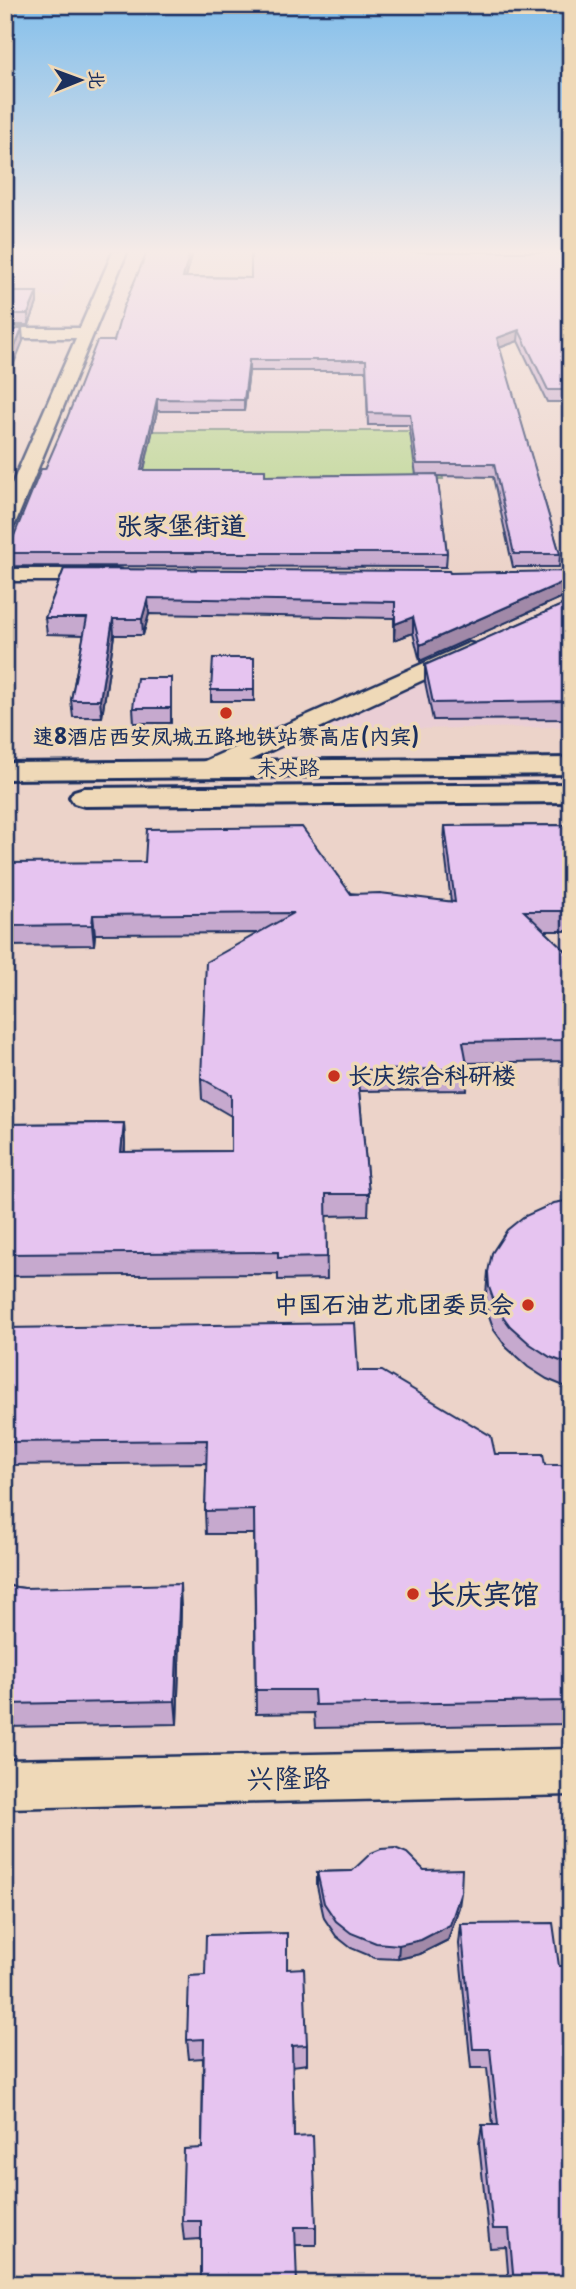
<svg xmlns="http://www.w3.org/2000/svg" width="576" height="2289" font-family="'Playpen Sans','LXGW WenKai TC',sans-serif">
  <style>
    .built { fill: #eaced5 }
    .green { fill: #b8d58d; stroke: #6a8276; stroke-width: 2 }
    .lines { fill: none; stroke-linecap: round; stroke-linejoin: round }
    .minor-casing { stroke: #1b2f5e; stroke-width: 5 }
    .major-casing { stroke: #1b2f5e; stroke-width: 6 }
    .minor { fill: #efd9b8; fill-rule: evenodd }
    .major { fill: #efd9b8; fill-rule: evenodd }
    .wall { fill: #c6a9ce; stroke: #1b2f5e; stroke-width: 2; fill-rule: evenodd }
    .shaded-wall { fill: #a189a8; stroke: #1b2f5e; stroke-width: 2 }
    .building { fill: #e6c4f0; stroke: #1b2f5e; stroke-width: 2 }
    .poi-dot { fill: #c8321e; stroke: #efd9b8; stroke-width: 2.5 }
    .labels { text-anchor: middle; stroke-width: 7; stroke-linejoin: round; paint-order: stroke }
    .far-poi-label { font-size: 21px; font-weight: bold; fill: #1b2f5e; stroke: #efd9b8 }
    .far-street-label { font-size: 21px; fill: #1b2f5e; stroke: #efd9b8 }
    .poi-label { font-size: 24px; font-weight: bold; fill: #1b2f5e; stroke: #efd9b8; text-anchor: start }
    .far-district-label { font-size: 26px; font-weight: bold; fill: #1b2f5e; stroke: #efd9b8 }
    .near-poi-label { font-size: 28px; font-weight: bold; fill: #1b2f5e; stroke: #efd9b8; text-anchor: start }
    .near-street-label { font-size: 28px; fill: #1b2f5e; stroke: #efd9b8 }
  </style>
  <rect width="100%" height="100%" fill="#ecd3c9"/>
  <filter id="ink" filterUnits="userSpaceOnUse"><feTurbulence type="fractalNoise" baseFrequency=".0143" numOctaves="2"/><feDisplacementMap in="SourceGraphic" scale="14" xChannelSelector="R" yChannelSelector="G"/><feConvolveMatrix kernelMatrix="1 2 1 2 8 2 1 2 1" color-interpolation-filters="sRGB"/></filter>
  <g filter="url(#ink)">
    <!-- built -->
    <path class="built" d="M5,252h81l-28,45 -53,-2z
      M98,347l333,2 25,131 -412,-6z
      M571,612v115l-262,3z"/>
    <!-- green -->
    <path class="green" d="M73,431h362l8,48 -387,-5z"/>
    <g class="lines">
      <defs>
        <path id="minor" d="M113,252h14l-112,272 -3,4 -7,2v-30l71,-162h-71v-10h75z
          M5,569h108l8,1 3,5 -3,5 -8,1h-108z
          M469,643l8,2 4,5 -4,5 -259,120 -9,2 -9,-2 -4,-6 4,-6z
          M571,1749v46l-566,13v-48z"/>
        <path id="major" d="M571,758v16l-566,5v-16z
          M571,784v18l-487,4 -10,-3 -4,-6 4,-6 10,-3z"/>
      </defs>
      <!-- minor casing -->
      <use href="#minor" class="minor-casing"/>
      <!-- major casing -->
      <use href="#major" class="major-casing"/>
      <!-- minor -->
      <use href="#minor" class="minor"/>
      <!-- major -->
      <use href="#major" class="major"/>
    </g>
    <!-- wall -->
    <path class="wall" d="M193,252l-7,25 65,1 306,-24 14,2v146h-24l-29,-61 -19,7 61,206 -1,13h-46l-20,-90 -56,-1 10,77 -1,14 -438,-1 -1,-13 38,-84 69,-128zM249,371h117l2,54h41l7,50 -151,1 -121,-6 13,-59h87z
      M5,292h32v11l-8,22h-24z
      M64,569l386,4 118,7 -1,15 -147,66 -7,-28 -19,7v-22l-245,-4 -6,21h-29l-12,82h-29l-2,-17 13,-65 -37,-1 -2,-16z
      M571,601v118l-138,1 -8,-38v-17z
      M254,658v43h-43v-11z
      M171,678v45h-37l-1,-15z
      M571,825v106h-27l27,25v95h-4l-1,10 -99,2 1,6 -2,21 -107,1 10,103 -1,21 -42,1 1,63 -49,1v-6l-273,2v-152l119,-1 1,29 106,-1v-35l-29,-17 -1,-21 58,-145 -164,1 -1,11 -89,1v-83l446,39 -7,-58 1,-18z
      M571,1200v189l-24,-10 -19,-12 -21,-19 -13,-18 -7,-20 -1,-16 2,-22z
      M5,1328l353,43 137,83 50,11h26v259l-256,4 -1,-15 -58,1 -2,-180h-48l-1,-23 2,-48 -202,2z
      M5,1584l4,2 172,22 -4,116 -172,3z
      M352,1871l107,36 -11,33 -28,14 -22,5 -23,-1 -24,-10 -15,-12 -12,-18 -7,-32v-14z
      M461,1924l110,360h-62l-3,-37 -16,1 -11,-104 3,-19h11l-6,-57h-16l-12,-124z
      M287,1969l20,76v19l-15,2 2,71 22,90v18h-20l-95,-6 -17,1 -2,-19 20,-73 1,-90 -14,1 -2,-19 18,-65z"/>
    <!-- shaded-wall -->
    <path class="shaded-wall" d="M190,252h3l-10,35v-10z
      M37,292v11l-8,22 -1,-11z
      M22,329l1,12 -18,45v-14z
      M519,330l-1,11 -22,8 1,-11z
      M249,360v11l-5,40v-11z
      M157,399v12l-16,71v-12z
      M568,580l-1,15 -147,66v-16z
      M148,598l1,16 -6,21 -1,-16z
      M413,617v16l-19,7 1,-16z
      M113,619l1,16 -12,82 -2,-17z
      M93,915l2,19 -1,11 -2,-20z
      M124,1123l1,21 -2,29 -2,-21z
      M180,1584l1,24 -4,116 -2,-23z
      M461,1892l-2,15 -11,33 -28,14 -22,5 1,-14z"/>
    <!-- building -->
    <path class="building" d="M147,252h43l-7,25 68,1v-26h307l-1,2 14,2v134h-23l-29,-60 -22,8 63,216h-46l-20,-90h-77l-7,-50 -42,-1 -2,-53h-117l-5,40 -87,-1 -16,71h124v6l172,-2 10,79h-440l34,-84h4l22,-51 30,-77h17l9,-33z
      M5,292h32l-9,22h-23z
      M5,329h17l-17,43z
      M64,569l385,2 1,2 115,-2 3,9 -148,65 -7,-28 -18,7v-22l-247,-4 -6,21h-29l-13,81h-29l16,-82h-42z
      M571,601v100l-138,2 -8,-38z
      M213,658h41v32h-43z
      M137,678h34v30h-38z
      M571,825v86h-47l47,45v75h-5l2,9 -105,2 5,27 -111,1 12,124h-43l1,63 -49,1v-6l-273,2v-130l119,-1 -3,29 110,-1v-56l-30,-17 5,-116 88,-49 -201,2 -1,10 -87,1v-63l140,-1 2,-33 155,-2 49,67 29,-1 75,9 -10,-76z
      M571,1200v165l-21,-8 -20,-13 -20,-18 -14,-19 -7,-20 -1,-15 4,-19 15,-23 16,-13 31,-14z
      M355,1323l3,48h24l109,65 4,18h48l2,11h26v236l-256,4 -1,-15h-58l-2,-180 -49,1 2,-71 -202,2v-114z
      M5,1584l4,2 15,2 156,-4 -5,117 -170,3z
      M395,1848l12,5 17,17 38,-1 -1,23 -11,33 -29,15 -22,5 -23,-2 -25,-10 -15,-12 -12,-18 -7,-31 35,-1 19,-18 10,-4z
      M553,1923l6,43h12v318h-57l-5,-55h-16l-11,-104h16l-8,-76h-17l-12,-125z
      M287,1933v36l17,-1 3,77 -15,1 2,91 19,-1 3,91h-21l2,57h-96v-63h-19l2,-72 18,-1 2,-109 -17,1 2,-64 16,-1 1,-40z"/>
  </g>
  <!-- sky -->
  <linearGradient id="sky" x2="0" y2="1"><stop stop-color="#84bfeb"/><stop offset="0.44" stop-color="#f6ebe7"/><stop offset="1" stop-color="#f6ebe7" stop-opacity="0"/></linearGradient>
  <rect width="576" height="572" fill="url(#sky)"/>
  <!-- markers -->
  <g class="poi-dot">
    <circle cx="226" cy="713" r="7"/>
    <circle cx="334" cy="1076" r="7"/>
    <circle cx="528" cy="1305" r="7"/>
    <circle cx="413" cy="1594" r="7"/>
  </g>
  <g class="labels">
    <!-- far-poi labels -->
    <g class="far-poi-label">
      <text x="226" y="744">速8酒店西安凤城五路地铁站赛高店(内宾)</text>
    </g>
    <!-- far-street labels -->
    <g class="far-street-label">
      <text x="288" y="775">未央路</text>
    </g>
    <!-- poi labels -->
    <g class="poi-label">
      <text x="348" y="1084">长庆综合科研楼</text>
      <text x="514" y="1313" text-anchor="end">中国石油艺术团委员会</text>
    </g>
    <!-- far-district labels -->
    <g class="far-district-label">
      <text x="181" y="535">张家堡街道</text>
    </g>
    <!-- near-poi labels -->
    <g class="near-poi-label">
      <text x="427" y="1604">长庆宾馆</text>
    </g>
    <!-- near-street labels -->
    <g class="near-street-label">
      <text transform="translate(288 1778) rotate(-1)" y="10">兴隆路</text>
    </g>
  </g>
  <!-- margin -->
  <rect width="576" height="2289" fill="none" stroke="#efd9b8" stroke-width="28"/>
  <rect x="14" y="14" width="548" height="2261" fill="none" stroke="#1b2f5e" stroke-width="2.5" filter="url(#ink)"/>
  <!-- north arrow -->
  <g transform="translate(80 80) rotate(89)" stroke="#efd9b8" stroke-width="5" paint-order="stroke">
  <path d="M0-5L12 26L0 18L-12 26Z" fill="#1b2f5e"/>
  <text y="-10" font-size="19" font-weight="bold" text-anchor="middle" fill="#1b2f5e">北</text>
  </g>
</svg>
